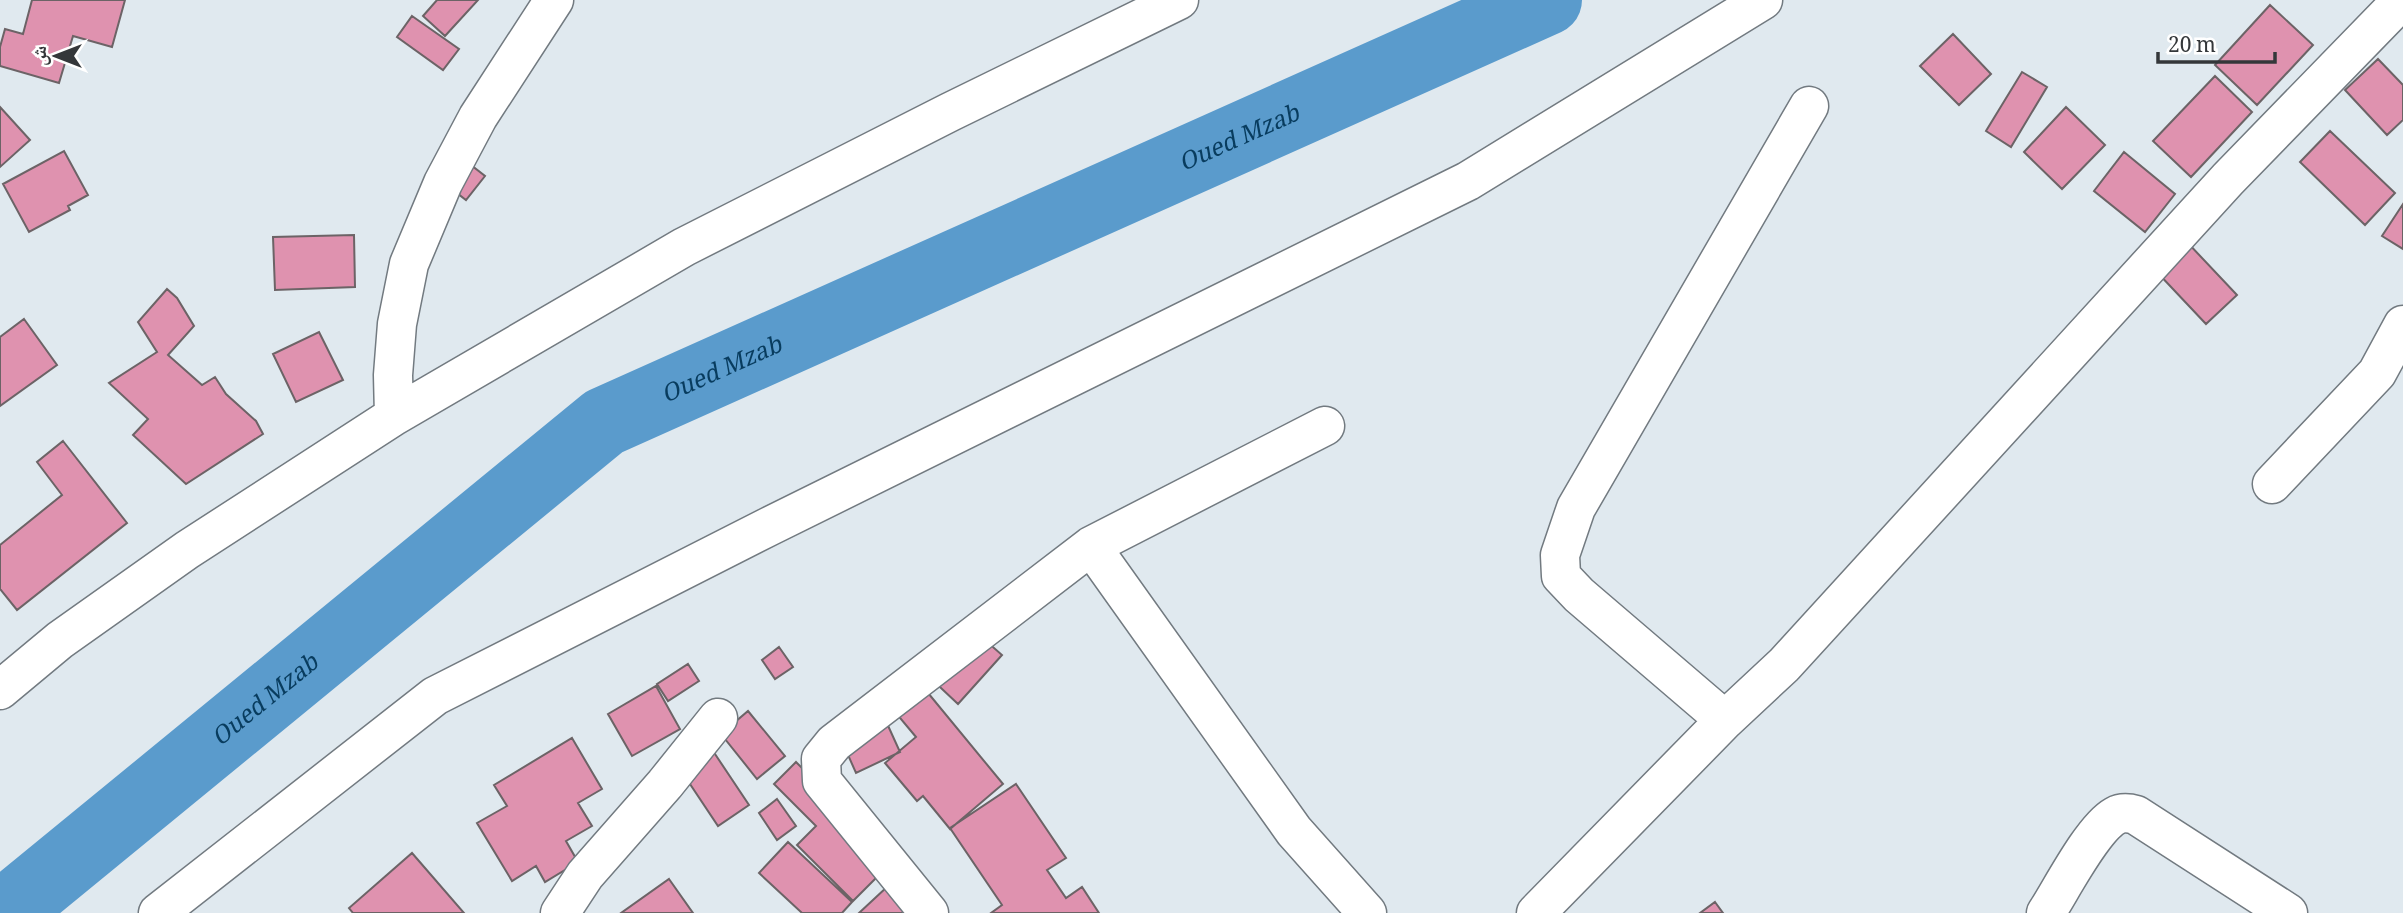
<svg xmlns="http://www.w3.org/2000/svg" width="2403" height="913" font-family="Georgia,'Noto Naskh Arabic',serif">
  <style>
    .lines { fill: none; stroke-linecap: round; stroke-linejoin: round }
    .river { stroke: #5a9bcc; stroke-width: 70 }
    .building { fill: #df92af; stroke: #6c6366; stroke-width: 2 }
    .minor-casing { stroke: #727a80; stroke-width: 41 }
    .minor { stroke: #fff; stroke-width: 38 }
    .labels { text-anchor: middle; stroke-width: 7; stroke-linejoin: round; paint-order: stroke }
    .water-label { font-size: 24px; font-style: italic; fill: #083c5e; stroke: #fff }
  </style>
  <rect width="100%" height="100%" fill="#e0e9ef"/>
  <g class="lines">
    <!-- river -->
    <path class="river" id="s1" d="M5,913l599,-491 943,-422"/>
  </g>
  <!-- building -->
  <path class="building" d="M32,0h93l-13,47 -39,-11 -14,47 -59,-17v-19l5,-18 18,5z
    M437,0h41l-33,36 -22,-20z
    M2270,5l43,40 -56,60 -42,-40z
    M412,16l47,33 -16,21 -46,-33z
    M1953,34l38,40 -32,31 -39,-39z
    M2378,59l25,26v35l-16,15 -42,-45z
    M2022,72l25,15 -36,60 -25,-16z
    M2215,76l37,36 -61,65 -38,-36z
    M0,107l30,33 -30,27z
    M2066,107l39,38 -43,44 -38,-37z
    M2330,131l65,62 -30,32 -65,-63z
    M64,151l24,44 -20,11 2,4 -41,22 -26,-48z
    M453,151l32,25 -19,24 -31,-24z
    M2124,152l51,42 -30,38 -51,-41z
    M2403,204v45l-21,-13z
    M354,235l1,52 -80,3 -2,-53z
    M2186,241l51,54 -31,29 -51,-54z
    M167,289l10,9 17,28 -26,29 34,30 13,-8 11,17 30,27 7,13 -77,50 -53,-49 15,-16 -39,-36 48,-31 -19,-30z
    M24,319l33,46 -57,41v-69z
    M319,332l24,48 -47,22 -23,-48z
    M63,441l64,82 -110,87 -17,-21v-44l62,-50 -25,-33z
    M968,625l34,30 -44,49 -33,-31z
    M779,647l14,20 -18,12 -13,-19z
    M688,664l11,17 -31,20 -11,-17z
    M919,682l84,102 -53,45 -27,-33 -6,5 -32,-38 31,-26 -26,-31z
    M656,686l24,43 -48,27 -24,-42z
    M748,711l37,45 -28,23 -36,-45z
    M885,719l15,33 -44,21 -15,-34z
    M572,738l30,51 -24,14 14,23 -26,15 12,21 -33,20 -9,-16 -24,15 -35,-58 30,-17 -13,-21z
    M713,751l36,54 -31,21 -36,-54z
    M796,762l98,98 -41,41 -56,-56 19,-19 -42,-42z
    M1016,784l50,74 -19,12 19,28 16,-11 17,26h-108l11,-8 -52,-77z
    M777,799l19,27 -19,14 -18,-27z
    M788,842l64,60 -10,11h-40l-43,-40z
    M412,853l52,60h-111l-4,-5z
    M902,873l37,40h-80z
    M669,879l24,34h-72z
    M1715,902l8,11h-23z"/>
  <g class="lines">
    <defs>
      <path id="minor" d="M394,416l-1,-41 4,-51 12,-60 34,-81 35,-66 76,-117
        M2272,484l105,-111 26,-48
        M1091,546l203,285 73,82
        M0,690l60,-50 127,-90 207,-134 290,-169 266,-135 229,-112
        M1725,720l-146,-125 -18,-19 -1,-21 16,-47 233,-402
        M158,913l277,-217 335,-170 698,-345 295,-181
        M560,913l25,-38 80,-91 53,-66
        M929,913l-107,-132 -1,-22 13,-16 257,-197 234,-120
        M1536,913l189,-193 59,-55 444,-486 174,-179
        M2046,913c15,-23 46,-84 69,-97 7,-4 14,-3 21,-1l152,98"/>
    </defs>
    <!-- minor casing -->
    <use href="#minor" class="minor-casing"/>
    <!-- minor -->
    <use href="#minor" class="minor"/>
  </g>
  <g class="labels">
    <!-- water labels -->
    <g class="water-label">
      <text dy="8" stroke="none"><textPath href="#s1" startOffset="1470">Oued Mzab</textPath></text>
      <text dy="8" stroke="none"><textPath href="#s1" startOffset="903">Oued Mzab</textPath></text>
      <text dy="8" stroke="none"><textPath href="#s1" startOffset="336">Oued Mzab</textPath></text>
    </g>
  </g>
  <!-- north arrow -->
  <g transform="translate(56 56) rotate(270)" stroke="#ffffff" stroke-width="5" paint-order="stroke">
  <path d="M0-5L12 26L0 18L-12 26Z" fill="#34373a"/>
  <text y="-10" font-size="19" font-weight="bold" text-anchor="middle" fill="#34373a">ش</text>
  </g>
  <!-- scale -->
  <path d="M2158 52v10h117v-10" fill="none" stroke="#34373a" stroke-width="3.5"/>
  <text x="2168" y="52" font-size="21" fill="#34373a" stroke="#ffffff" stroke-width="5" paint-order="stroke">20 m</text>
</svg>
